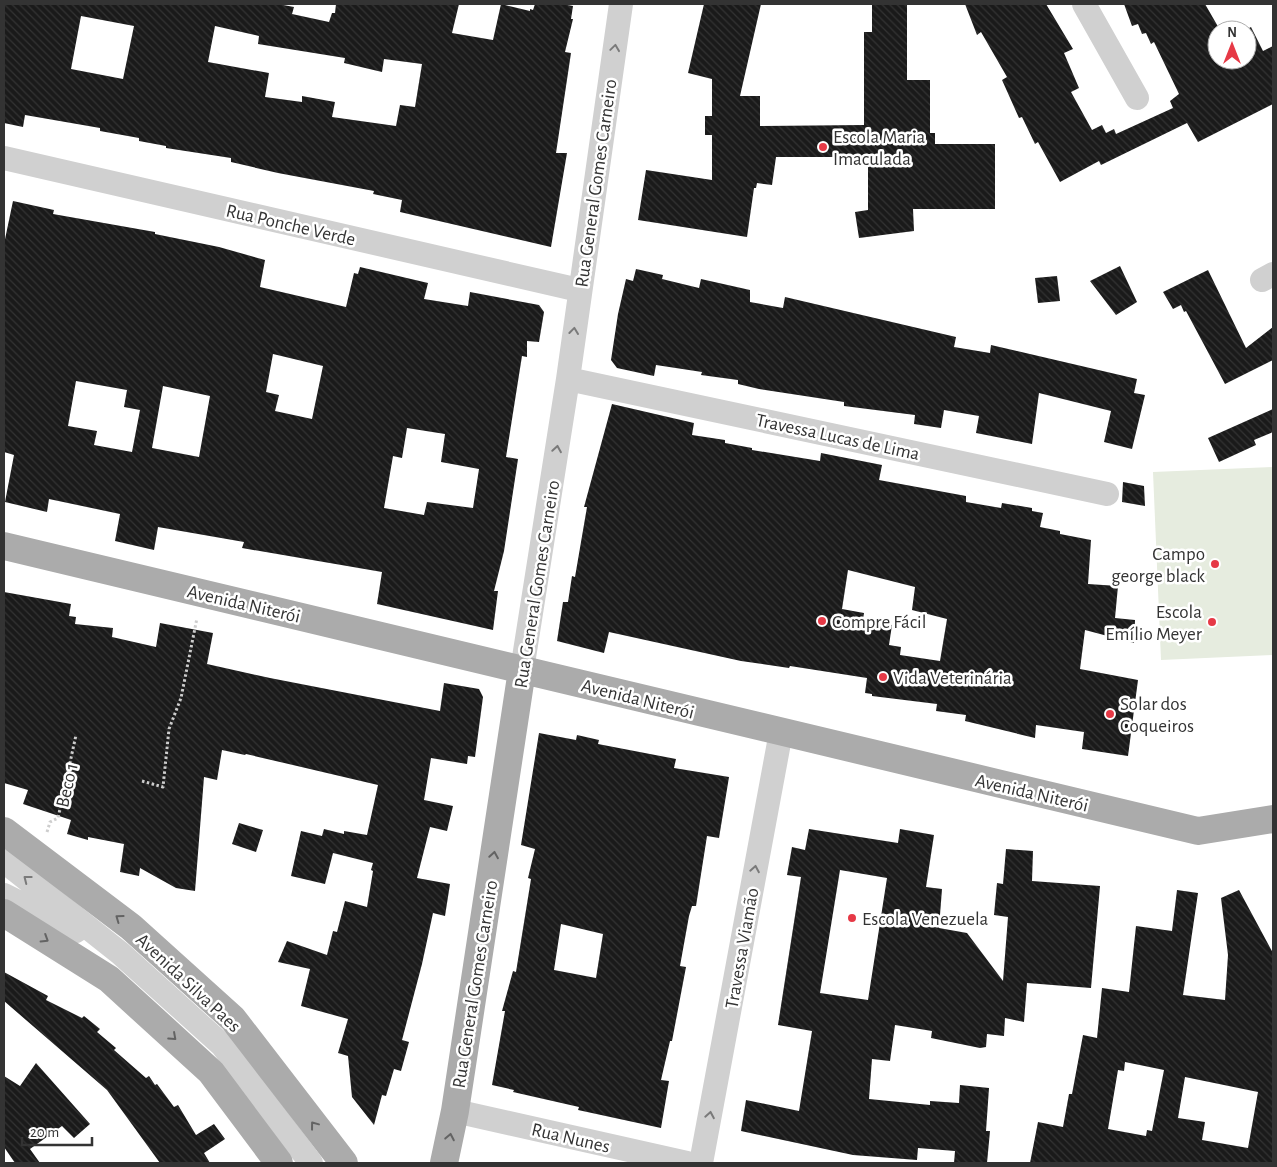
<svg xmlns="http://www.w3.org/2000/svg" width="1277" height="1167" font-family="'Alegreya Sans',sans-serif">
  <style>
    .park { fill: #e6ecdf }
    .building { fill: url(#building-back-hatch); fill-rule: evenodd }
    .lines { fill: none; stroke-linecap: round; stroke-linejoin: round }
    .path { stroke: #cdcdcd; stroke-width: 3; stroke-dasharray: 2.5 2.5; stroke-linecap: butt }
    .minor { stroke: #d0d0d0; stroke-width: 24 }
    .major { stroke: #ababab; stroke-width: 28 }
    .oneway { stroke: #7a7a7a }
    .oneway2 { stroke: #636363 }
    .poi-dot { fill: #e63946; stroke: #fff; stroke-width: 2 }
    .labels { text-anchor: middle; stroke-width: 5; stroke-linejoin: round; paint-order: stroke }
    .poi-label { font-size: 19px; fill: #333; stroke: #fff; text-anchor: start }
    .street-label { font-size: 19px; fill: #333; stroke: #fff }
  </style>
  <defs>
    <pattern id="building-back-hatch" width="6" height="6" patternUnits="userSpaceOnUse" patternTransform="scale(1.25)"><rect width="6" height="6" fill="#1a1a1a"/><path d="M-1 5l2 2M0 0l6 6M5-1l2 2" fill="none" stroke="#333"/></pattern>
  </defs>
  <rect width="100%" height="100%" fill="#fff"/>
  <!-- park -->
  <path class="park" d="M1273,467v188l-112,5 -8,-188z"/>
  <!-- building -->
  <path class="building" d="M4,4h274l16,3 -2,7 37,8 3,-9h3l1,-9h123l-7,29 41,7 8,-36 29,7v-2l3,1 2,-6h27l11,2 -2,13h2l-8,33 6,1 -15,100h11l-16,94 -151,-35 2,-12 -29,-6 1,-3 -96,-18 -47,-11v-4l-65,-10v-2l-27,-5v-3l-39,-7v-3l-75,-13 -2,12 -19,-4zM81,16l53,10 -11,53 -52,-10zM215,26l44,10 -1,8 87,14 -1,5 38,9 2,-13 38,5 -7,43 -15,-2 -4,21 -64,-9 3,-15 -33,-6v6l-37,-5 4,-24 -61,-11z
    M704,4h57l-21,92h20v30l104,-1v-93h8v-28h35v76h23v53h5v11h60v65h-82l1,22 -55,7 -4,-26 13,-2v-53h-92l-4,28 -15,-2 -1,5h-2l-7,49 -109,-17 8,-50 66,10v-45h-7v-19h7v-37l-24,-6z
    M965,4h81l27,45 -9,4 15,35 -8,4 21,38 10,-5 4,8 8,-4 2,5 57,-26 -3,-7 9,-7 -25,-52 -3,2 -5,-11 -4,1 -4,-10 -6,2 -8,-22h81l15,26h-3v30h30v-30h-2l6,-3 12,24 10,-5v58l-75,38 -11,-19 -86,42 -2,-4 -39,21 -22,-40 -3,2 -13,-27 -3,1 -17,-38 5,-3 -26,-45 -4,3z
    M13,201l41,9 -1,4 102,18v2l64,13 46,13 -5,27 86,20 8,-34 4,1 2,-7 68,16 -4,16 44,7 2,-14 69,13 5,7 -5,30 -12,-1v16l-5,-1 -16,101 12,2 -14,92 -10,40h4l-5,39 -116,-26 5,-32 -140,-24 2,-6 -86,-15 -4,23 -39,-9 5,-27 -71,-15 -2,13 -42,-10 9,-47 -10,-3v-208zM273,354l50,12 -11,53 -37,-8 4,-16 -13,-3zM76,381l51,9 -3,17 16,3 -8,42 -38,-7 3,-14 -29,-5zM163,386l47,10 -11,61 -47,-9zM407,428l38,6 -4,28 38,7 -6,39 -46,-6 -3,13 -40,-7 9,-52 9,2z
    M1120,266l17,36 -21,13 -26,-34z
    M636,269l27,6 -1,4 37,9 2,-9 49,11v12l33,6 2,-11 171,40 -2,10 36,6 1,-8 146,34 -3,14 11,2 -13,54 -28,-7 7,-31 -72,-18 -7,51 -56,-11 3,-17 -35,-6 -3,18 -27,-4 1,-9 -71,-9v-4l-85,-13 -21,-5v-4l-37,-5 1,-3 -46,-7 -2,11 -37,-8 -6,-8 7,-46 8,-35 7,2z
    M1208,270l38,78 27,-21v33l-48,24 -39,-73 -2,1 -3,-7 -8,4 -10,-17z
    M1057,276l3,25 -22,2 -3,-25z
    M612,404l82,19 -2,12 33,5v3l27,5v2l68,11 1,-8 61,12 -3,15 87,16v6l35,6 1,-5 30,5v3l11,2 -3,14 20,4v3l31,6 -3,44 30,2 -3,32 20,2 -1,23 -49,-13 -5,39 58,11 -10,76 -46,-7 2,-17 -48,-7 -1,13 -70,-17 1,-6 -30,-4 1,-7 -65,-8v-2l-7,-1 2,-15 -77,-12 -1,2 -48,-7 -132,-29 -5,21 -47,-12 6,-39h5l4,-26 3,1 12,-70h-3zM848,570l67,17 -3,23 35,9 -7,42 -40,-6 1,-8 -12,-2 3,-20 -29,-5 1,-7 -22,-4z
    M1273,409v23l-19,8 2,5 -37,17 -11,-24z
    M1123,482l21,4 1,20 -23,-4z
    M4,592l67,12 -2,12 7,1 -1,7 38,4 -1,9 44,10 4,-24 53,10 -6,31 63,14 170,33 4,-28 35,6 4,8 -8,60 -7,-1 -1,8 -36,-6 -7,42 29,6 -6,25 -17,-4 -13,51 33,6 -5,32 -12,-3 -11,51 -20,76 7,2 -8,29 -7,-2 -8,27 -4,-1 -8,30 -22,-28 -4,-41 -10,-3 10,-34 -47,-13 9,-37 -32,-7 9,-21 40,14 6,-24 4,1 8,-31 22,6 6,-36 -2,-1 2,-7 -40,-10 -8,31 -34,-8 10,-45 21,5 2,-7 20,5v-3l23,4 11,-50 -132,-31 -1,1 -23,-5 -5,30 -13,-3 -9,114 -19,-3 -36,-20 -1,8 -19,-4 4,-28 -36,-7v3l-21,-6 4,-14 -48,-16 5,-14 -24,-7z
    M539,733l37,7 1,-5 22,5 -1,4 78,15 -2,9 55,9 -10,61 -12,-2 -11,70h-4l-3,10 -9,50 6,1 -14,74h-2l-9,39 8,1 -8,47 -83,-18 1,-3 -66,-15 1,-2 -22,-5 13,-74h-3l11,-40 3,1 15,-93 -3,-1 7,-29 -14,-4zM561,924l42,10 -7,44 -42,-8z
    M239,823l24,7 -7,22 -24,-8z
    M809,829l89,14 2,-14 34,6 -8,52 16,2 -3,39 28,5 36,48 5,-64 -14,-2 3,-32 6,1 3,-35 27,2 -1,30 68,5 -9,102 -64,-5 -3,39 -19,-4 -1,18 -17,-2 -1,13 -6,1 -49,-10 1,-7 -37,-6 -5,36 -18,-2 -3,40 61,6v-4l29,2 1,-18 29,3 -3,43h4l-3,32h-33l1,-12 -37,-3 -1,12 -64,-5 -112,-24 5,-31 53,11 13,-80 -34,-6 23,-148 -14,-2 5,-28 13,3zM840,870l47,8 -19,122 -48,-7z
    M1177,890l21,3 -15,102 42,5 3,-45 -7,-57 18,-8 34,63v210h-243l8,-41 25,5 6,-33h3l11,-59 14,3 5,-50 27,4 7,-66 36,5zM1125,1062l39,8 -12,61 -5,-1 -1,6 -38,-7 10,-59 6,1zM1185,1077l73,15 -10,56 -46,-8 3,-18 -27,-4z
    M4,972l44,24 -2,4 36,18 2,-2 16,13 -3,3 19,16 -2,2 32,28 3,-2 6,9 2,-1 17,23 4,-2 18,30 18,-11 11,15 -21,14 6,10h-50l-53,-73 -103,-89z
    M36,1063l54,61 -16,14 -12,-12 -32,23 10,14h-25l-11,-16v-71l16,10z"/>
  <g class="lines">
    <!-- path -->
    <path class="path" d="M142,781l21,6 6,-58 12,-31 16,-80
      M47,832l3,-10 8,-4 18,-83"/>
    <!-- minor -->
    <path class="minor" d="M1084,4l53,94
      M4,158l575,132
      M1262,280l11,-6
      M568,379l539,115
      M522,670l46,-291 53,-375
      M4,861l116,92 102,92 89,118
      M4,895l72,36
      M455,1111l232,52
      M701,1163l80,-431"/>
    <!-- major -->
    <path class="major" d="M4,546l1194,285 75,-12
      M4,831l127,96 102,92 111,144
      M4,913l105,66 102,93 68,91
      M444,1163l11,-52 67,-441"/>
  </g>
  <!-- one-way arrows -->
  <defs><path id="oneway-chevron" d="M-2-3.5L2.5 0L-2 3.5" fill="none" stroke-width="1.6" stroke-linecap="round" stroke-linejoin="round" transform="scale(1.25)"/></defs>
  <g class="oneway">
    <use href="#oneway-chevron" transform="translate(615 48) rotate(-82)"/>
    <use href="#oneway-chevron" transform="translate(574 331) rotate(-83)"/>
    <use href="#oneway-chevron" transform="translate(557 449) rotate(-81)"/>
    <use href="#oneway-chevron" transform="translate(755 869) rotate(-80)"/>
    <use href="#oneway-chevron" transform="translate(27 879) rotate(-142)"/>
    <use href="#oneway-chevron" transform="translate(710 1115) rotate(-80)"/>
  </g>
  <g class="oneway2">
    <use href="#oneway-chevron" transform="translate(494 855) rotate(-81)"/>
    <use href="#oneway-chevron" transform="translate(119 918) rotate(-144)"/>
    <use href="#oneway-chevron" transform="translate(45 939) rotate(32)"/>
    <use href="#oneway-chevron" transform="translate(173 1037) rotate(42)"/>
    <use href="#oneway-chevron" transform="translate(314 1125) rotate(-127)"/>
    <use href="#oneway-chevron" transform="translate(450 1137) rotate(-79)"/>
  </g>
  <!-- markers -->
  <g class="poi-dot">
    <circle cx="823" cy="147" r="5"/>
    <circle cx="1215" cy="564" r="5"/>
    <circle cx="822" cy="621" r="5"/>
    <circle cx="1212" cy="622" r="5"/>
    <circle cx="883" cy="677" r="5"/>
    <circle cx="1110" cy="714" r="5"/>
    <circle cx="852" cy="918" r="5"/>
  </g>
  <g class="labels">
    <!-- poi labels -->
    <g class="poi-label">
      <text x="833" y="143">Escola Maria<tspan x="833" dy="22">Imaculada</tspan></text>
      <text x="1205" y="560" text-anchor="end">Campo<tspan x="1205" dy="22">george black</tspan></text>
      <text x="1202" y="618" text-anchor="end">Escola<tspan x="1202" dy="22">Emílio Meyer</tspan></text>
      <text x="832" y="628">Compre Fácil</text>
      <text x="893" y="684">Vida Veterinária</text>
      <text x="1120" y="710">Solar dos<tspan x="1120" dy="22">Coqueiros</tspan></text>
      <text x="862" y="925">Escola Venezuela</text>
    </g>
    <!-- street labels -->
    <g class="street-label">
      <text transform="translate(595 183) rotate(-82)" y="7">Rua General Gomes Carneiro</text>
      <text transform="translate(291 224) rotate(13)" y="7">Rua Ponche Verde</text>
      <text transform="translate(838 436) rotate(12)" y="7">Travessa Lucas de Lima</text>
      <text transform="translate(536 584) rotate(-81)" y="7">Rua General Gomes Carneiro</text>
      <text transform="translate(244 603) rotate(13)" y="7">Avenida Niterói</text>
      <text transform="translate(638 698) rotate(14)" y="7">Avenida Niterói</text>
      <text transform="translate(66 785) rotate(-77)" y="7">Beco 1</text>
      <text transform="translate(1032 792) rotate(13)" y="7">Avenida Niterói</text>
      <text transform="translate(741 948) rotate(-80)" y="7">Travessa Viamão</text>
      <text transform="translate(189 982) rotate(43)" y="7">Avenida Silva Paes</text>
      <text transform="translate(474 984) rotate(-81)" y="7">Rua General Gomes Carneiro</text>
      <text transform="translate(571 1137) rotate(13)" y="7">Rua Nunes</text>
    </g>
  </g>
  <!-- border -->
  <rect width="1277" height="1167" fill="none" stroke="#333333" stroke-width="10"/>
  <!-- north arrow -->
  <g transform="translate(1232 45)"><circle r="24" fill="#ffffff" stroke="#adadad"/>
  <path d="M0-4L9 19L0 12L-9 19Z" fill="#e63946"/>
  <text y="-8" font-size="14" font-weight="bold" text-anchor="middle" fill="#333333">N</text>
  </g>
  <!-- scale -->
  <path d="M22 1137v8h70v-8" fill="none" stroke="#333333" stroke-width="2.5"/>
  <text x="30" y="1137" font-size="15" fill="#333333" stroke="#ffffff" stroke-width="4" paint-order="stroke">20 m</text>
</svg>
